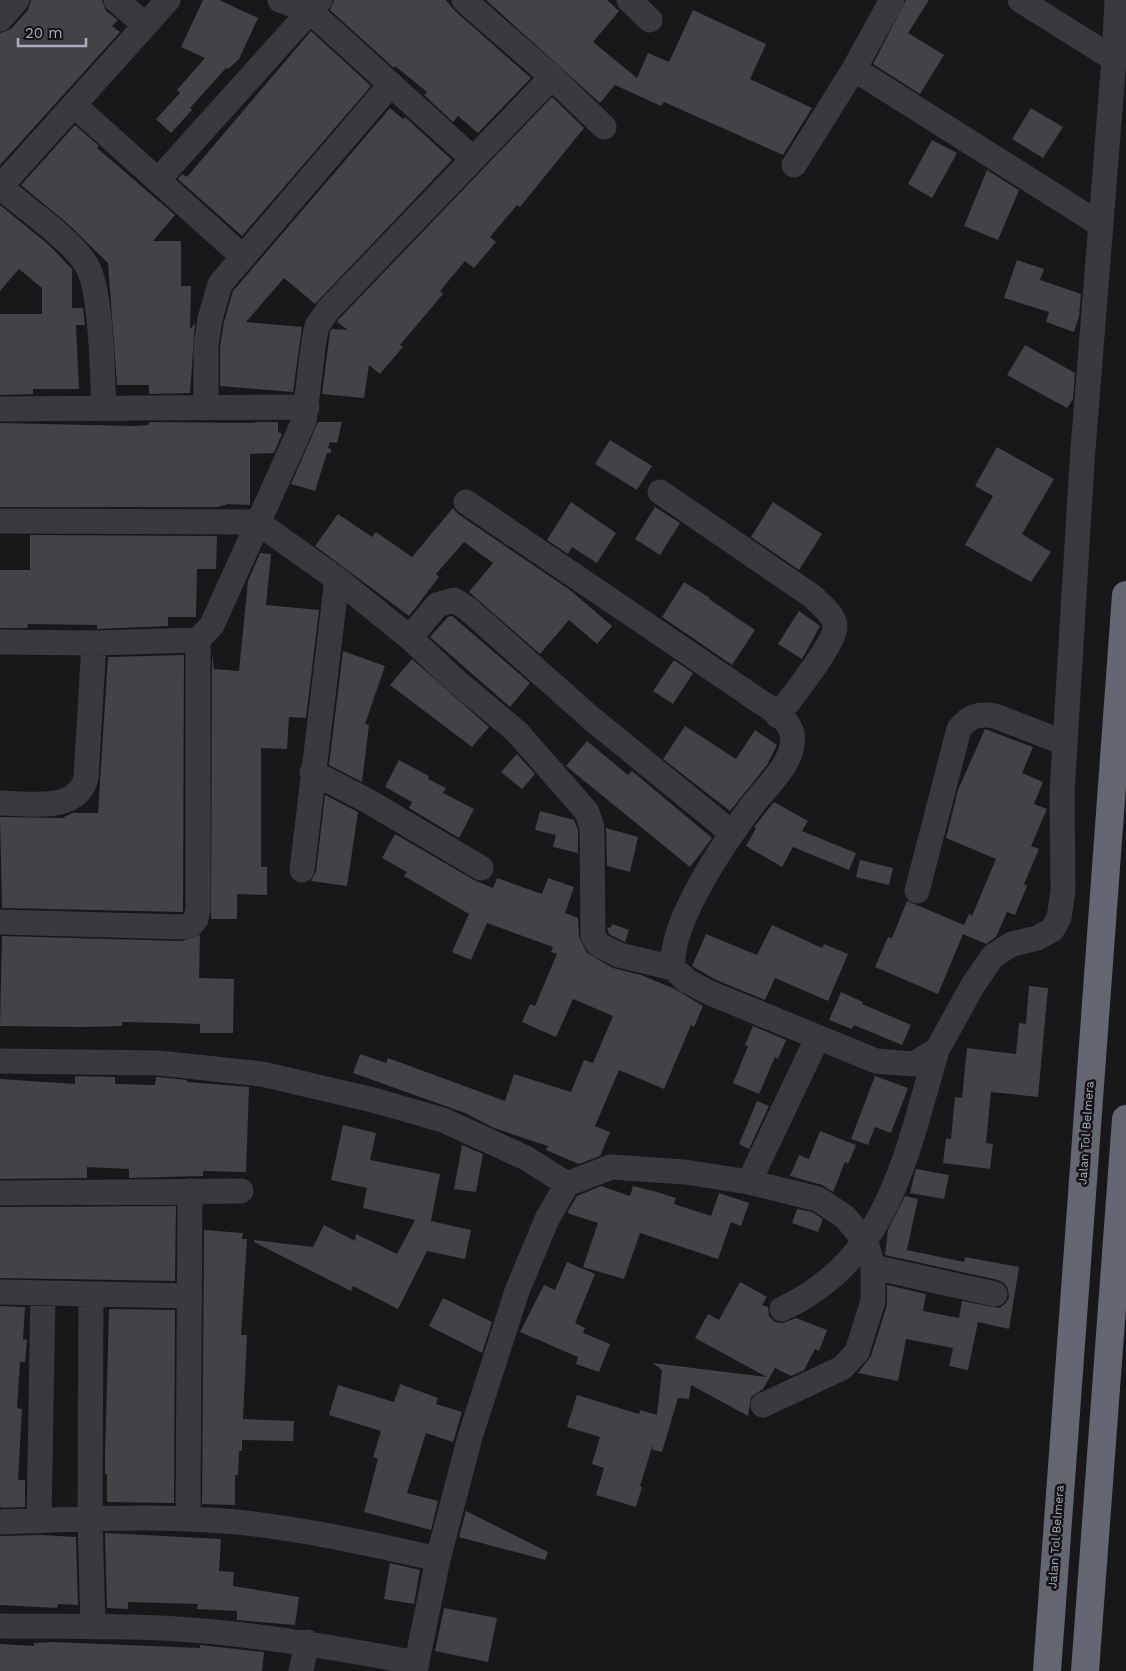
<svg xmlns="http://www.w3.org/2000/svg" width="1126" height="1671" font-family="'Work Sans',sans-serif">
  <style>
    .building { fill: #424247 }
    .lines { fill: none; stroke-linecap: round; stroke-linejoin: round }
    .minor { stroke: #39393f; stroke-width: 25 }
    .highway { stroke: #646671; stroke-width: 28 }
    .labels { text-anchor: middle; stroke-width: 5; stroke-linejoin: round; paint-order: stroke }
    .street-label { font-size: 12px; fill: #a9acbb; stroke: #131315 }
  </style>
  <rect width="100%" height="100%" fill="#18181a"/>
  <!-- building -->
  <path class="building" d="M31,0h71l4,11 12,9 -6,6 8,6 -120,133v-132l11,-4 17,-19z
    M203,0h16l39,18 -19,41 -11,10 -2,-1 -36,40 2,2 -21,23 -15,-14 24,-26 -3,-3 28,-32 -24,-11z
    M334,0h112l9,11 76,67 -53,55 -20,-17 -5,6 -29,-27 3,-3 -32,-26 -1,2 -64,-58z
    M486,0h121l12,11 -26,31 44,36 11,-25 21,9 24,-52 73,34 -16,35 62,29 -29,47 -119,-53 -3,4 -46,-21 -15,18z
    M906,0h23l-21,33 36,22 -24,39 -47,-30z
    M311,31l60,55 -129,150 -64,-57 4,-5 5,3z
    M552,97l32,31 -64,79 -3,-2 -27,32 6,5 -22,26 -9,-7 -25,30 3,3 -43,51 3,2 -23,27 -11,-9 -5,33 -42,-4 8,-62 2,-3 16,1 -11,-8 2,-3z
    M390,108l13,11 2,-2 47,43 -137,144 -31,-26 -38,44 56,5 -9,65 -73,-6v-39l4,-25 9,-31z
    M1031,108l32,19 -20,31 -31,-19z
    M75,125l24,21 -2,2 78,67 -22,26h28v45h10l-1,43 5,-6 -5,70 -41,1v-9h-32l-9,-122 -40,-39 -47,-39z
    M932,140l25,13 -25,45 -24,-14z
    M987,170l32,20 -21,50 -34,-14z
    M0,205l49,40 23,24v39h11l2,17h-9l3,64h-46v5l-33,1v-81h42v-26l-23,-19 -19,22z
    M1017,260l27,9 -4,11 41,14 -2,22 -5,16 -28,-10 3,-10 -45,-14z
    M1025,345l50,28 -2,26 -6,9 -60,-33z
    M149,422l106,1v-1h23v10l4,2 -8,19 -24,1v51l-22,-1 -10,3h-218v-84l134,3 15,-1z
    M318,422h24l-5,21 -7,-1 -2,6 3,1v4h-4l-12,38 -24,-7z
    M610,440l42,26 -15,24 -42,-26z
    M997,447l57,32 -32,55 29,18 -20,30 -66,-37 28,-49 -18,-10z
    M571,502l45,31 -19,30 -25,-16 -4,7 -21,-14z
    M773,502l49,32 -23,36 -48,-33z
    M655,507l25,16 -20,32 -25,-16z
    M453,508l5,6 112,76 42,36 -15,18 -28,-24 -29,34 -71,-62 24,-29 -29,-21 -28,32 3,3 -30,39 -94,-70 23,-32 34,23 4,-5 36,25z
    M30,535l187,1 -1,33h-19l-1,48h-28v9l-71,3v-4l-69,-1 -1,4h-27v-58h30z
    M260,553l11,1 -5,51 53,5 -13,108 -17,-1 -2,32 -26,-1v119h6v28l-30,-1v25h-26l1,-264 2,14 25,2 9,-90z
    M684,582l26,16 -1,1 46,31 -23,35 -70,-48z
    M799,611l21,15 -18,33 -24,-15z
    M452,616l78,67 -20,24 -80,-70 18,-20z
    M343,651l42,15 -20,58 4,1 -7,57 -33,-17z
    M184,655l-1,257 -181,-4 -2,-91 62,1 10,-5h26l10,-156z
    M412,659l77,68 -17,20 -82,-62z
    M674,660l19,13 -20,31 -20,-13z
    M685,726l51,33 19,-29 22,15 -10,20 -37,46 -67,-52z
    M985,729l48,18 -11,26 21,9 -9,22 13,5 -16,37 8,3 -15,35 3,2 -12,29 -8,-3 -11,25 -10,7 -23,-10 -25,60 -63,-27 13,-30 4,1 15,-37 57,24 5,-11 3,2 24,-57 -50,-21 12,-48z
    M587,741l41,34 4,-4 80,67 -22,29 -124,-101z
    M517,754l18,20 -13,15 -21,-17z
    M399,760l30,16 -1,3 18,9 -3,5 31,16 -15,29 -50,-30 3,-6 -27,-15z
    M325,795l33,17 -11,74 -36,-5 5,-9z
    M774,802l34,19 -6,10 54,22 -7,17 -56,-23 -11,20 -36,-21 10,-18 -2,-1z
    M540,811l34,9 4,10v23l-25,-6 3,-12 -21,-5z
    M606,828l32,9 -8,35 -23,-6z
    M395,834l79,46 19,8 4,-10 45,16 6,-16 26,9 -9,26 13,5 1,19 8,16 26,15 28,7 34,14 28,17 -9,21 -3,-2 -27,64 -45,-19 -24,56 15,6 -10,24 -21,8 -33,-14 2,-4 -54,-18 -29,-15 -112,-40 7,-19 26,9 2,-5 117,43 9,-27 57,18 13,-32 9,3 20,-47 -40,-17 -17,38 -34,-15 8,-18 5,2 22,-52 -6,-2 2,-5 -66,-24 -16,37 -19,-8 17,-38 -65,-38 3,-4 -25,-14z
    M860,860l33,8 -4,17 -33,-8z
    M612,924l17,6 -4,12 -16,-8 -2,-7 3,1z
    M772,925l50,23 2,-4 24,10 -20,47 -53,-23 -10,22 -49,-20 -24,-14 14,-32 51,21z
    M200,935l-1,43 35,1 -1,54h-33v-9l-29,-1 -49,-1v4l-37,1 -85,-1 2,-90 180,5z
    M1029,986l19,2 -10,109 -47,-5 -5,51 7,1 -3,25 -47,-6 3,-25 5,1 4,-42 7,1 5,-50 49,6 3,-31 7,1z
    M841,992l22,10 -1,2 49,21 -9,20 -48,-20 -2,4 -23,-9z
    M753,1026l33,14 -8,19 -3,-2 -16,37 -26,-11 15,-37 -3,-1z
    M75,1076l40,1v7l40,1 1,-8h2l29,3v2l62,5 -3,85 -43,-1v5l-74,2v-9l-42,-2v11l-87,1v-100l75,5z
    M875,1076l33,12 -17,45 -16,-6 -7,18 -17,-6z
    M757,1101l12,5 -20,43 -10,-5z
    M343,1125l33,8 -6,27 70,14 -9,47 40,9 -6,29 -38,-8 -29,58 -45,-23 -2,5 -97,-49v-2l59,7 11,-22 31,16 1,-7 41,20 18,-34 -52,-12 4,-20 -36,-8z
    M820,1131l36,14 -8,19 -3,-2 -12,30 -11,-7 -32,-9 9,-21 10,4z
    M462,1145l21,9 -7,38 -22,-3z
    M916,1169l33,6 -5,24 -34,-6z
    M601,1186l29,10 3,-10 24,6 19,6 -2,6 37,12 8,-23 30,10 -8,23 -10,-4 -13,37 -78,-26 -16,46 -41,-12 15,-44 -31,-10 10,-17z
    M905,1196l13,3 -11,51 57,12 1,-5 54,10 -10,62 -31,-7 -10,48 -19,-4 4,-18 -47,-9 -8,42 -40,-8 13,-17 16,-51v-20l39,9 -3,17 36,7 3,-17 37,7 6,-4 4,-6 -1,-9 -4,-6 -6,-3 -113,-25 3,-25z
    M176,1206l-1,75 -175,-3v-71z
    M797,1209l15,3 11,7 -5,13 -26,-9z
    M204,1230l39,3 -1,6h5l-6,96h6l-4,84 51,2 -1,20 -51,-1v11h-3l-1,24h-3v30l-33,-1z
    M567,1262l28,12 -20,49 10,5 -2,5 27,11 -11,28 -23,-8 2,-7 -58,-25 24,-47 11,5z
    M740,1282l27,15 -5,8 6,2 1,9 6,6 8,1 13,-5 31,12 -8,21 -4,-2 -11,21 -13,6 -16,-8 -12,21 -12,8 -3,19 -57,-31 -2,14 -11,-1 -16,54 -10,-2 1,-6 -13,42 2,1 -6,20 -40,-12 8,-27 -12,-4 8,-27 -33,-10 10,-32 62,19 1,-4 17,5 5,-45 -9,-7 114,14 -72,-39 13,-24 11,6z
    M443,1298l49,24 -10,31 -53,-27z
    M0,1306l25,1 -2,32 4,1 -2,22h-5l-3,46 5,1 -4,71h7v27l-24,1 -1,-3z
    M109,1309l66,1 -1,193 -67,-1v-28h-2v-19z
    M400,1384l38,14 -2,6 26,8 -9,30 -27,-9 -19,60 31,8 -7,29 -67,-18 14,-53 -5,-2 8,-26 -52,-16 9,-30 56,17z
    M466,1511l82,41 -3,8 -86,-23z
    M105,1533l116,6 -2,32 15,1 -1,14 66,11 -4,28 -58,-5v-9l-40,-2 1,-5 -70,-2v7l-21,-1z
    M41,1535l35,2 2,68 -20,-1 -1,4 -57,-3v-69z
    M390,1563l30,7 -6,34 -30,-5z
    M444,1608l53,10 -9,44 -53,-11z
    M53,1642l147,6v-3l64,7 -2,19h-262v-27l34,2v-3z"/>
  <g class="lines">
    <!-- minor -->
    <path class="minor" d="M116,0l29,25
      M280,0l30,11 163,148
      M464,0l88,77 52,50
      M629,0l21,20
      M1020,0l94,59
      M0,19l17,-19
      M854,69l247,156
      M74,105l168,151
      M794,165l60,-96 38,-69
      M158,180l162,-180
      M0,187c23,19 71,53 86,77 16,24 16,112 18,144
      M0,187l168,-187
      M206,408v-62l4,-27 10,-35 171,-200
      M0,409l307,-2
      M660,492l152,104c8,8 23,19 23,31 0,17 -46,73 -57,89
      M466,502l280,190c13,10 37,21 44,36 5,10 2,21 -2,30 -7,16 -23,31 -34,45 -28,37 -85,119 -81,165
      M0,521l257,1 80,57 73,59 45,42 62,52 70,80 5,16 1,108 6,9 20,10 54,13 14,13 23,12 166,68 37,3 24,-14 36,-65 20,-29 19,-12 25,-6 15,-8 7,-12 4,-27 -1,-97 20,-332 32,-403 3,-59
      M410,638l27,-33 17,-5 14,9 124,110 140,114
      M0,642l94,1 104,-3
      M312,772l56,29 113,67
      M0,803c29,0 77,10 86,-25l8,-135
      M302,870l35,-291
      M917,891l42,-162c10,-13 20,-16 36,-13l70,27
      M0,922l182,5 9,-2 5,-6 2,-10v-269l14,-15 92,-204 10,-81 3,-14 11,-16 224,-233
      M0,1061l159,2 103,11 111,26 70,20 83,38 41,26
      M749,1182l68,-143
      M0,1193l241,-2
      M873,1267l122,27
      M0,1292l190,4
      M91,1294l-1,225 3,108
      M782,1309c108,-50 124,-155 155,-259
      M188,1519l2,-328
      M39,1521l4,-228
      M0,1522c78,-3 158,-7 236,0 69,7 135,22 202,37
      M0,1626c58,1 117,-1 176,3 81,5 161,19 241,34
      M301,1671l6,-29
      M415,1671l23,-112 32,-122 47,-146 30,-72 20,-35 44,-17 74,5 64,10 69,17 27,18 21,25 7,25v34l-16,51 -15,16 -79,37"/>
    <!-- highway -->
    <path class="highway" d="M1047,1671l79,-1076
      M1085,1671l41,-552"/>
  </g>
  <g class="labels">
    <!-- street labels -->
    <g class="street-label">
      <text transform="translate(1086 1133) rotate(-86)" y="4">Jalan Tol Belmera</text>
      <text transform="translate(1056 1537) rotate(-86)" y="4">Jalan Tol Belmera</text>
    </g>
  </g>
  <!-- scale -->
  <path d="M18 38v8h68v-8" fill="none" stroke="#a9acbb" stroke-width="2.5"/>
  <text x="25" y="38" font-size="15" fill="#a9acbb" stroke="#131315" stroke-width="4" paint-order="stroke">20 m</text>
</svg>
